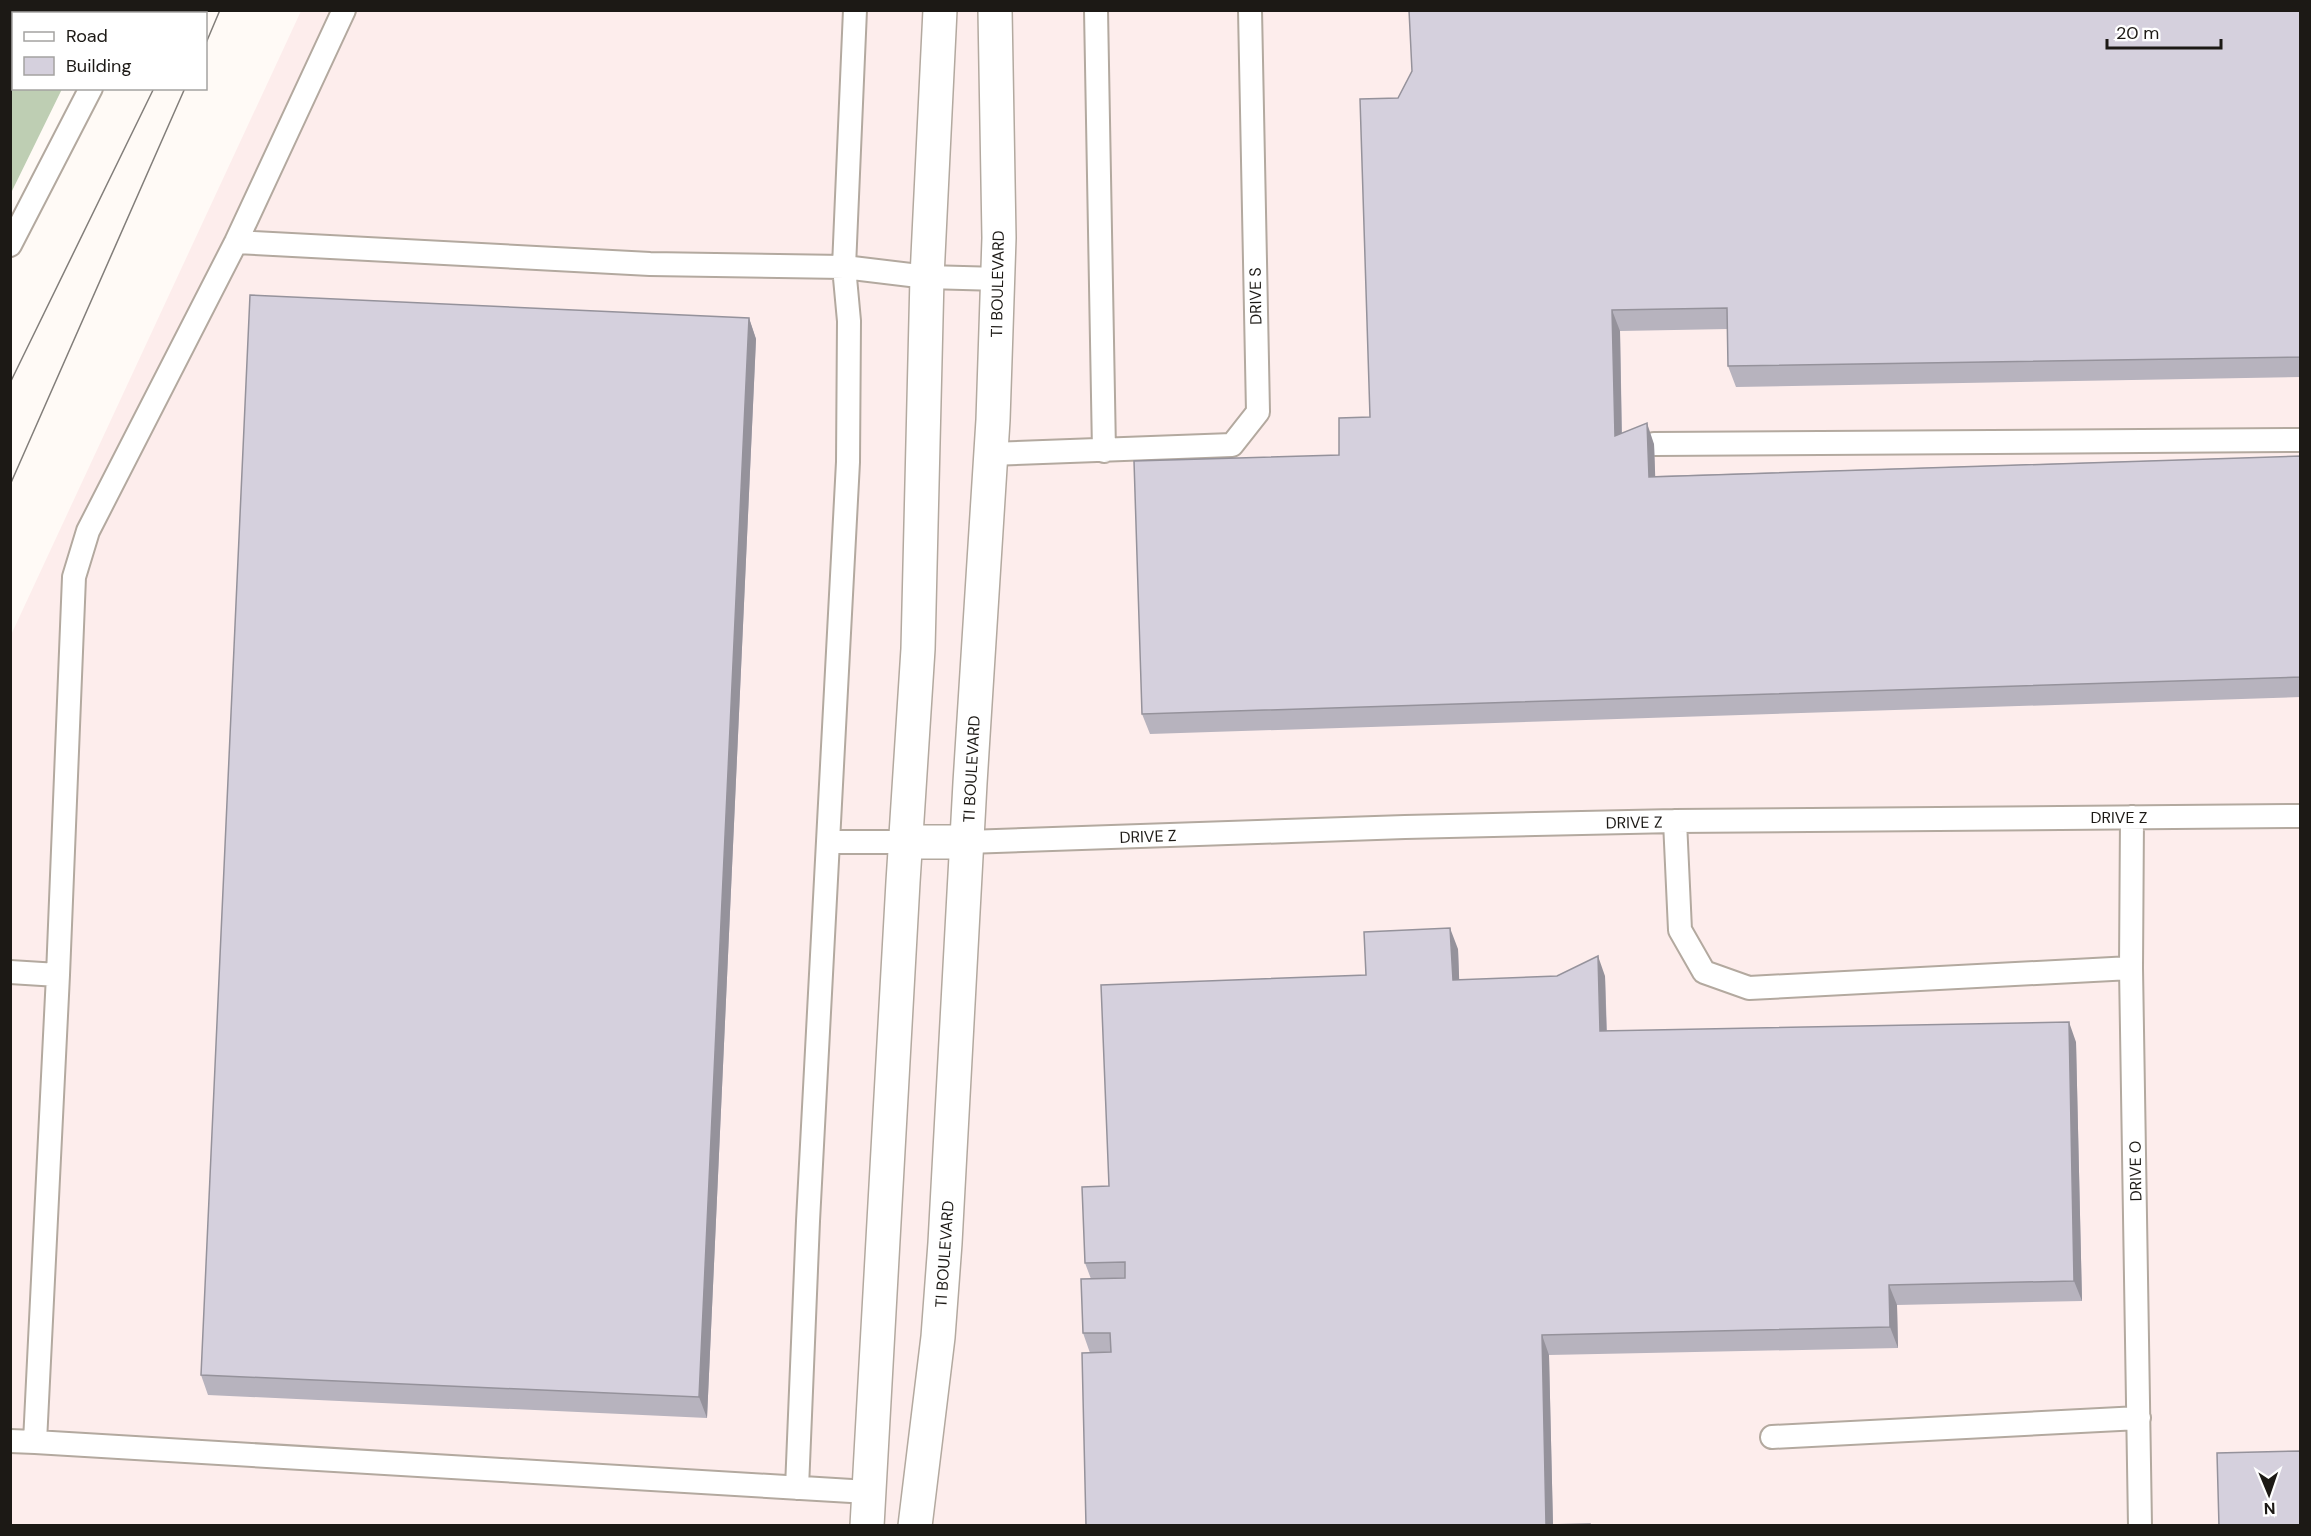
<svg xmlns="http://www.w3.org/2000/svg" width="2311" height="1536" font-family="'DM Sans',sans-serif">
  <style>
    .industrial { fill: #fdedec }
    .green { fill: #beceb3 }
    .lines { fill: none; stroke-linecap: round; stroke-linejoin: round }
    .service-casing { stroke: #b3a99f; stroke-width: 26 }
    .tertiary-casing { stroke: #b3a99f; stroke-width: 36 }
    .service { stroke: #fff; stroke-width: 22 }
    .tertiary { stroke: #fff; stroke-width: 33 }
    .tram { stroke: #827e7a; stroke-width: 1.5 }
    .wall { fill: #b7b3be }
    .shaded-wall { fill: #95929b }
    .building { fill: #d5d0dd; stroke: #95929b; stroke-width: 1.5 }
    .labels { text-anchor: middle; stroke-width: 6; stroke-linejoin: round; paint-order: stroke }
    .street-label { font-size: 16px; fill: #1c1915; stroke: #fff }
  </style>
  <rect width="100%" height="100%" fill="#fffaf6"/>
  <!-- industrial -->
  <path class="industrial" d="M301,11h1999v1514l-2289,1v-891z"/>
  <!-- green -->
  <path class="green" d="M11,10l90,1 -2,3h-85v74l48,1 -51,104z"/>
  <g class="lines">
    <defs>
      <path id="service" d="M344,10l-108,232 -148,289 -14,46 -16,398 -23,467 833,50
        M1096,10l8,441
        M129,14l2,-4
        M236,242l414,22 194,3 83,10 72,2
        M10,245l81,-157
        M1654,444l646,-4
        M990,454l242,-9 26,-33 -8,-402
        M2132,817l-1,151 9,558
        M1675,821l5,109 24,42 45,16 382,-20
        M828,842h78
        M967,842l438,-15 270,-6 625,-5
        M10,972l48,3
        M1772,1437l367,-19
        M10,1441l25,1
        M797,1488l11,-267 40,-759 1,-141 -5,-54 11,-257"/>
      <path id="tertiary" d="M906,842h61
        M867,1526l36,-644 15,-233 9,-372 13,-267
        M915,1526l23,-189 7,-94 25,-460 23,-363 6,-182 -4,-228"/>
    </defs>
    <!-- service casing -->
    <use href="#service" class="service-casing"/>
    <!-- tertiary casing -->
    <use href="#tertiary" class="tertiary-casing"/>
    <!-- service -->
    <use href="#service" class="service"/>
    <!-- tertiary -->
    <use href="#tertiary" class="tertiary"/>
    <!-- tram -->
    <path class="tram" d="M191,14l2,-4
      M206,43l14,-33
      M10,383l144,-295
      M10,485l175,-397"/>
  </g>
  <!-- wall -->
  <path class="wall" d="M2301,10v367l-565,10 -8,-21v-37l-108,2 2,102 32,11 1,32 646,-20v241l-1151,37 -8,-20 197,-259 31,-38 28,-319z
    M749,318l7,21 -49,1079 -499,-23 -7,-20z
    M1458,949l1,31 146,-4 2,55 469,11 6,259 -185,4 1,43 -349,7 4,170 37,-1v2h-504l4,-173 -7,-20 8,-54 -6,-16 24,-77 257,-211z"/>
  <!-- shaded-wall -->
  <path class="shaded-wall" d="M1612,310l8,21 2,125 -7,-20z
    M749,318l7,21 -49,1079 -8,-21z
    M1647,423l7,21 2,53 -7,-20z
    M1450,928l8,21 2,51 -7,-20z
    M1598,956l7,20 2,76 -7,-21z
    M2069,1022l7,20 6,259 -8,-20z
    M1889,1285l8,20 1,43 -8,-21z
    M1542,1335l7,20 4,171h-7z"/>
  <!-- building -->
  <path class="building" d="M1409,10h892v347l-573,9 -1,-58 -115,2 3,126 32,-13 2,54 652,-21v221l-1159,37 -8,-253 205,-6v-37l31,-1 -10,-318 38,-1 14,-27z
    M250,295l499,23 -50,1079 -498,-22z
    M1450,928l3,52 104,-4 41,-20 2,75 469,-9 5,259 -185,4 1,42 -348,8 4,190 44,-1v2h-504l-4,-173 29,-1 -1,-19h-27l-2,-54 44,-1v-16l-40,1 -3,-76 27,-1 -8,-201 265,-10 -2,-43z
    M2301,1451v75h-82l-2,-73z"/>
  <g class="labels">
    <!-- street labels -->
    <g class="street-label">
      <text transform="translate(997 284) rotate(-89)" y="6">TI BOULEVARD</text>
      <text transform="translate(1255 296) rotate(-91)" y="6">DRIVE S</text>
      <text transform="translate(971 769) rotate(-87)" y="6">TI BOULEVARD</text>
      <text x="2119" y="823">DRIVE Z</text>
      <text transform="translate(1634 822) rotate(-1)" y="6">DRIVE Z</text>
      <text transform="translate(1148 836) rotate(-2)" y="6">DRIVE Z</text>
      <text transform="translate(2135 1171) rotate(-91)" y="6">DRIVE O</text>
      <text transform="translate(944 1254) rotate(-86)" y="6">TI BOULEVARD</text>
    </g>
  </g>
  <!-- border -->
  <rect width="2311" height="1536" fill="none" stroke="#1c1915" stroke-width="24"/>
  <!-- legend -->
  <rect x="12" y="12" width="195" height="78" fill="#ffffff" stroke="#a4a3a1" stroke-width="1.5"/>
  <rect x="24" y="32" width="30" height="9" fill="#ffffff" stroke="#a4a3a1" stroke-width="1.5"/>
  <text x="66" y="42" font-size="18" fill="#1c1915">Road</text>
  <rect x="24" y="57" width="30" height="18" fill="#d5d0dd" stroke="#a4a3a1" stroke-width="1.5"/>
  <text x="66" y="72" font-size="18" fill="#1c1915">Building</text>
  <!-- north arrow -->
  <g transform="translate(2269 1494) rotate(178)" stroke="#ffffff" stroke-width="4.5" paint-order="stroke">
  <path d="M0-4.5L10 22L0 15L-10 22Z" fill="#1c1915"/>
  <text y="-9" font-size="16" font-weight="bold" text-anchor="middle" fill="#1c1915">N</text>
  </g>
  <!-- scale -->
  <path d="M2107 39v9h114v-9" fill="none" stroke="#1c1915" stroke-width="3"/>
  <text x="2116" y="39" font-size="18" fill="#1c1915" stroke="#ffffff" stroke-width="4.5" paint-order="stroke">20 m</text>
</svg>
